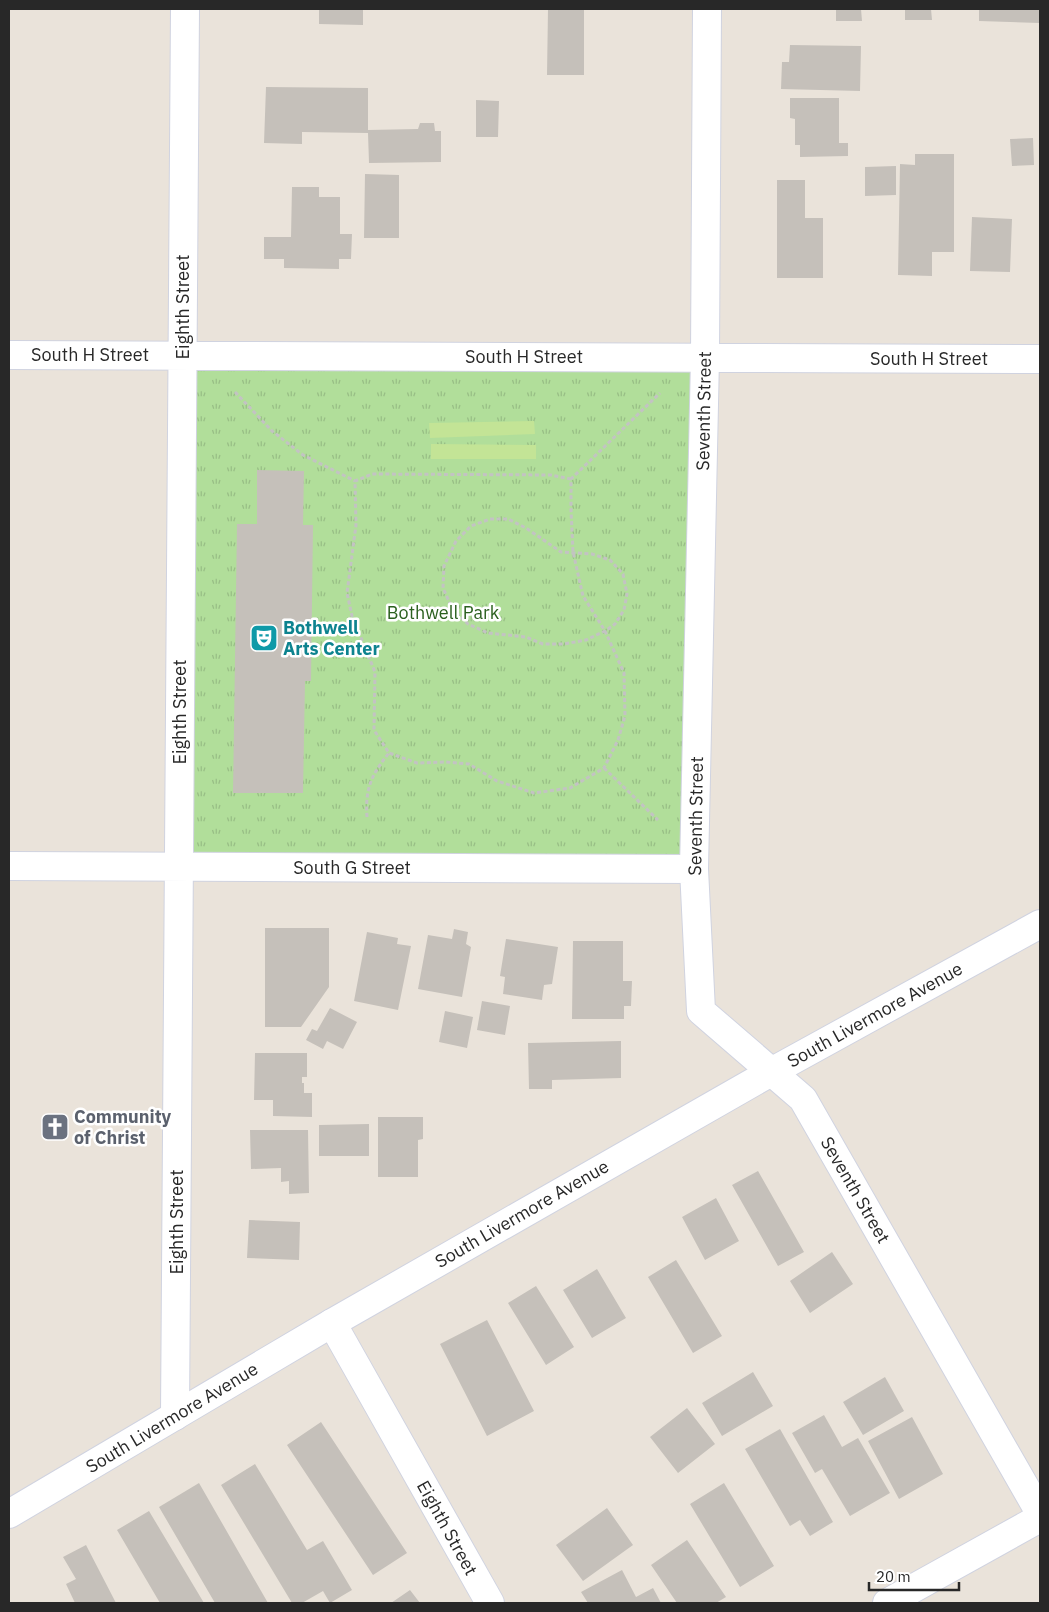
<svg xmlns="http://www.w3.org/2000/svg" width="1049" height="1612" font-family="'IBM Plex Sans',sans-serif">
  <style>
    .park { fill: url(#park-tufts) }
    .pitch { fill: #c3e496 }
    .building { fill: #c5c0ba }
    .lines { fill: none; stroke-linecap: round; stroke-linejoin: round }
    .minor-casing { stroke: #d0d3e0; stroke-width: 30 }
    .secondary-casing { stroke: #d0d3e0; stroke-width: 30 }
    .path { stroke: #c3c3c3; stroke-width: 3; stroke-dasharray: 4 2.5; stroke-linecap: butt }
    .minor { stroke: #fff; stroke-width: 28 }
    .secondary { stroke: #fff; stroke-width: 28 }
    .labels { text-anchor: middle; stroke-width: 5; stroke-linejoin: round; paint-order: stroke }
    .street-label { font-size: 18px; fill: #282828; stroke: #fff }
    .park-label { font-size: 18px; fill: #2b601e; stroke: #fff }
    .culture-label { font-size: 18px; font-weight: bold; fill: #0d838f; stroke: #fff; text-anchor: start }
    .worship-label { font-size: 18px; font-weight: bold; fill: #5b616d; stroke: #fff; text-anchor: start }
  </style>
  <defs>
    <pattern id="park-tufts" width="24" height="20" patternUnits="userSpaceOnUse" patternTransform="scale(1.25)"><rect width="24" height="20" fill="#b1de9a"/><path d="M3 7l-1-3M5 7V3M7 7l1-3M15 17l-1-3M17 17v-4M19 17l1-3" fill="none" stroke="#98be85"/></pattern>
  </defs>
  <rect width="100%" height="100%" fill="#eae3da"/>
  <!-- park -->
  <path class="park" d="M183,355l522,3 -11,511 -514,-2z"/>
  <!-- pitch -->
  <path class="pitch" d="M534,421l1,13 -105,4 -1,-15z
    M431,444l105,1v14h-105z"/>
  <!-- building -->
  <path class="building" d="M319,9h44v16l-44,-1z
    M548,9h36v66h-37z
    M836,9h25l1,12h-26z
    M905,9h26l1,11h-27z
    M979,9h61v14l-61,-2z
    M790,45l71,1 -1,45 -79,-2 1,-27h7z
    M266,87l102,1v42l50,-1 2,-6h14l1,8h6v31l-72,1 -1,-30 -66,-1v12l-38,-1z
    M790,98h49v45h9v13l-48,1v-12h-5v-26l-5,-1z
    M476,100l23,1 -1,36h-22z
    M1033,138l1,27 -22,1 -2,-27z
    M915,154h39v98h-22v24l-34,-1 2,-111 15,1z
    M896,166v29l-31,1v-29z
    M365,174l34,1v63h-35z
    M777,180h28v38h18v60h-46z
    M292,187h27v10h21v37h12l-1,25h-12v10l-55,-1v-9h-20v-22h27z
    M972,217l40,2 -2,53 -40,-1z
    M257,470l47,1 -1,54h10l-2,156h-6l-2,112h-70l4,-269h20z
    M265,928h64v59l-28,40h-36z
    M454,929l14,3 -2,12 5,3 -9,50 -44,-8 10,-54 24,4z
    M367,932l31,6 -1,6 14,2 -13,64 -44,-9z
    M506,939l52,8 -6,37 -8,1 -2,15 -39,-6 2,-17 -5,-1z
    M573,941h50v40h9l-1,25h-7v13h-52z
    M482,1001l28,5 -5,29 -28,-5z
    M330,1008l27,14 -14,27 -16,-8 -4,8 -17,-9 6,-11 5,2z
    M445,1011l28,6 -6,31 -28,-6z
    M621,1041v37l-69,2v9h-23l-1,-46z
    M255,1053h52v24h-5v6h2v10h8v24l-39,-1v-16h-19z
    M378,1117h45v22l-5,1v37h-40z
    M369,1124v32h-50v-31z
    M250,1130h58l1,63 -20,1v-13l-8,1v-14l-30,1z
    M758,1171l46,81 -26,14 -46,-81z
    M716,1198l23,43 -34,19 -23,-43z
    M249,1220l51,2 -1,38 -52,-2z
    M832,1252l21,32 -43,29 -20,-32z
    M676,1260l46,76 -29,17 -45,-76z
    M597,1269l29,49 -34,20 -29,-48z
    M536,1286l38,61 -28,18 -38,-62z
    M487,1320l47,91 -47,25 -47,-92z
    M753,1372l20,34 -51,30 -20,-33z
    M885,1377l19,34 -41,24 -20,-33z
    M687,1408l28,36 -37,29 -28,-36z
    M824,1415l18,32 16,-9 32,55 -40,23 -28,-47 -7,4 -23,-40z
    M912,1417l31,57 -44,25 -31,-58z
    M321,1422l86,131 -34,22 -86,-130z
    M780,1429l53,93 -23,14 -10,-16 -10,6 -45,-77z
    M255,1464l52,86 16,-9 29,49 -22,13 -7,-12 -21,12h-10l-71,-118z
    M199,1483l69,120h-53l-56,-96z
    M724,1483l50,83 -34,21 -50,-83z
    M607,1508l26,37 -50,36 -27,-36z
    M149,1511l55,92h-44l-43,-73z
    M687,1540l39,57 -10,6h-39l-26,-38z
    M86,1545l30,58h-41l-9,-19 10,-5 -13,-22z
    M622,1570l14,27 17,-9 8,15h-73l-7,-11z
    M410,1590l10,13h-29z"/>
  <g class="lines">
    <defs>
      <path id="minor" d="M707,9l-2,349 -11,511 7,142 102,88 237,414
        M9,355l1031,4
        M9,866l685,3
        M332,1323l158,280
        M175,1416l10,-1407
        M887,1603l153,-85"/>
      <path id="secondary" d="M9,1514l323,-191 439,-251 269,-148"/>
    </defs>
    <!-- minor casing -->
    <use href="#minor" class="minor-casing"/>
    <!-- secondary casing -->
    <use href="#secondary" class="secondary-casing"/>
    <!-- path -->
    <path class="path" d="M235,392l37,39 31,24 52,26
      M571,479l-20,-4 -179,-1 -17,7 1,44 -9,68 5,23 23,56 -1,58 15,23 28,10 29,-1 23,2 28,17 37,12 36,-5 34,-20 14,-28 7,-24 -1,-43 -19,-42 -22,-35 -10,-44 -2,-42v-31l89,-86
      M490,519h18l18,9 35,24 31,2 18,6 13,14 4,20 -3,16 -9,14 -10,7 -19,9 -22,4h-21l-17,-7 -38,-4 -20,-9 -16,-16 -9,-20 1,-22 12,-25 15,-15z
      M604,768l54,52
      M367,817c-2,-28 4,-42 22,-64"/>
    <!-- minor -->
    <use href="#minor" class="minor"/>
    <!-- secondary -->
    <use href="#secondary" class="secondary"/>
  </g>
  <!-- icons -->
  <defs>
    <symbol id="theatre-square" viewBox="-11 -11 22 22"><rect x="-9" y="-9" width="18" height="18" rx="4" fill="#0f9aa8" stroke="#fff"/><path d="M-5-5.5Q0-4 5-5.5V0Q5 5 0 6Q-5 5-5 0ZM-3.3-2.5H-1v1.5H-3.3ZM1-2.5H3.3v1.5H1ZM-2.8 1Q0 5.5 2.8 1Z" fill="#fff"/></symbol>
    <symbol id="church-square" viewBox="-11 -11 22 22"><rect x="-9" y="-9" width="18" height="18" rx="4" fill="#6b7280" stroke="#fff"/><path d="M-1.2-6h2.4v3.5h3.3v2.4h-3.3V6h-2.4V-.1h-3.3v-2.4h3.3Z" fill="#fff"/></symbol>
  </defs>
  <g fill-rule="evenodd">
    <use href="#theatre-square" x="248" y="622" width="32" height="32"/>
    <use href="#church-square" x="39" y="1111" width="32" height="32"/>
  </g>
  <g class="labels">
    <!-- street labels -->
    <g class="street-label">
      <text transform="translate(183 307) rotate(-90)" y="6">Eighth Street</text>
      <text x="90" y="361">South H Street</text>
      <text x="524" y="363">South H Street</text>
      <text x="929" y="365">South H Street</text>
      <text transform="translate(704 411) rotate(-89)" y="6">Seventh Street</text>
      <text transform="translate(180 712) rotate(-90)" y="6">Eighth Street</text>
      <text transform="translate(696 816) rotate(-89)" y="6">Seventh Street</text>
      <text x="352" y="874">South G Street</text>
      <text transform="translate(875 1015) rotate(-29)" y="6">South Livermore Avenue</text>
      <text transform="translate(855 1190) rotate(60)" y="6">Seventh Street</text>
      <text transform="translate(522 1214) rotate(-30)" y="6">South Livermore Avenue</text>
      <text transform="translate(177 1222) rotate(-90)" y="6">Eighth Street</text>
      <text transform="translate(172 1418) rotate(-31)" y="6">South Livermore Avenue</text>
      <text transform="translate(447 1528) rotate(61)" y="6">Eighth Street</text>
    </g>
    <!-- park labels -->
    <g class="park-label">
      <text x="443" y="619">Bothwell Park</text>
    </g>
    <!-- culture labels -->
    <g class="culture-label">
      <text x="283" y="634">Bothwell<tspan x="283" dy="21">Arts Center</tspan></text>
    </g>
    <!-- worship labels -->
    <g class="worship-label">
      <text x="74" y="1123">Community<tspan x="74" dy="21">of Christ</tspan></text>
    </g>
  </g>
  <!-- border -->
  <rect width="1049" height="1612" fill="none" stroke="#282828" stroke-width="20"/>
  <!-- scale -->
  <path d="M869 1582v8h90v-8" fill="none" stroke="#282828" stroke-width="2.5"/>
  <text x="876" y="1582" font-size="15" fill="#282828" stroke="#ffffff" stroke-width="4" paint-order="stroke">20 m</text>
</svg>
